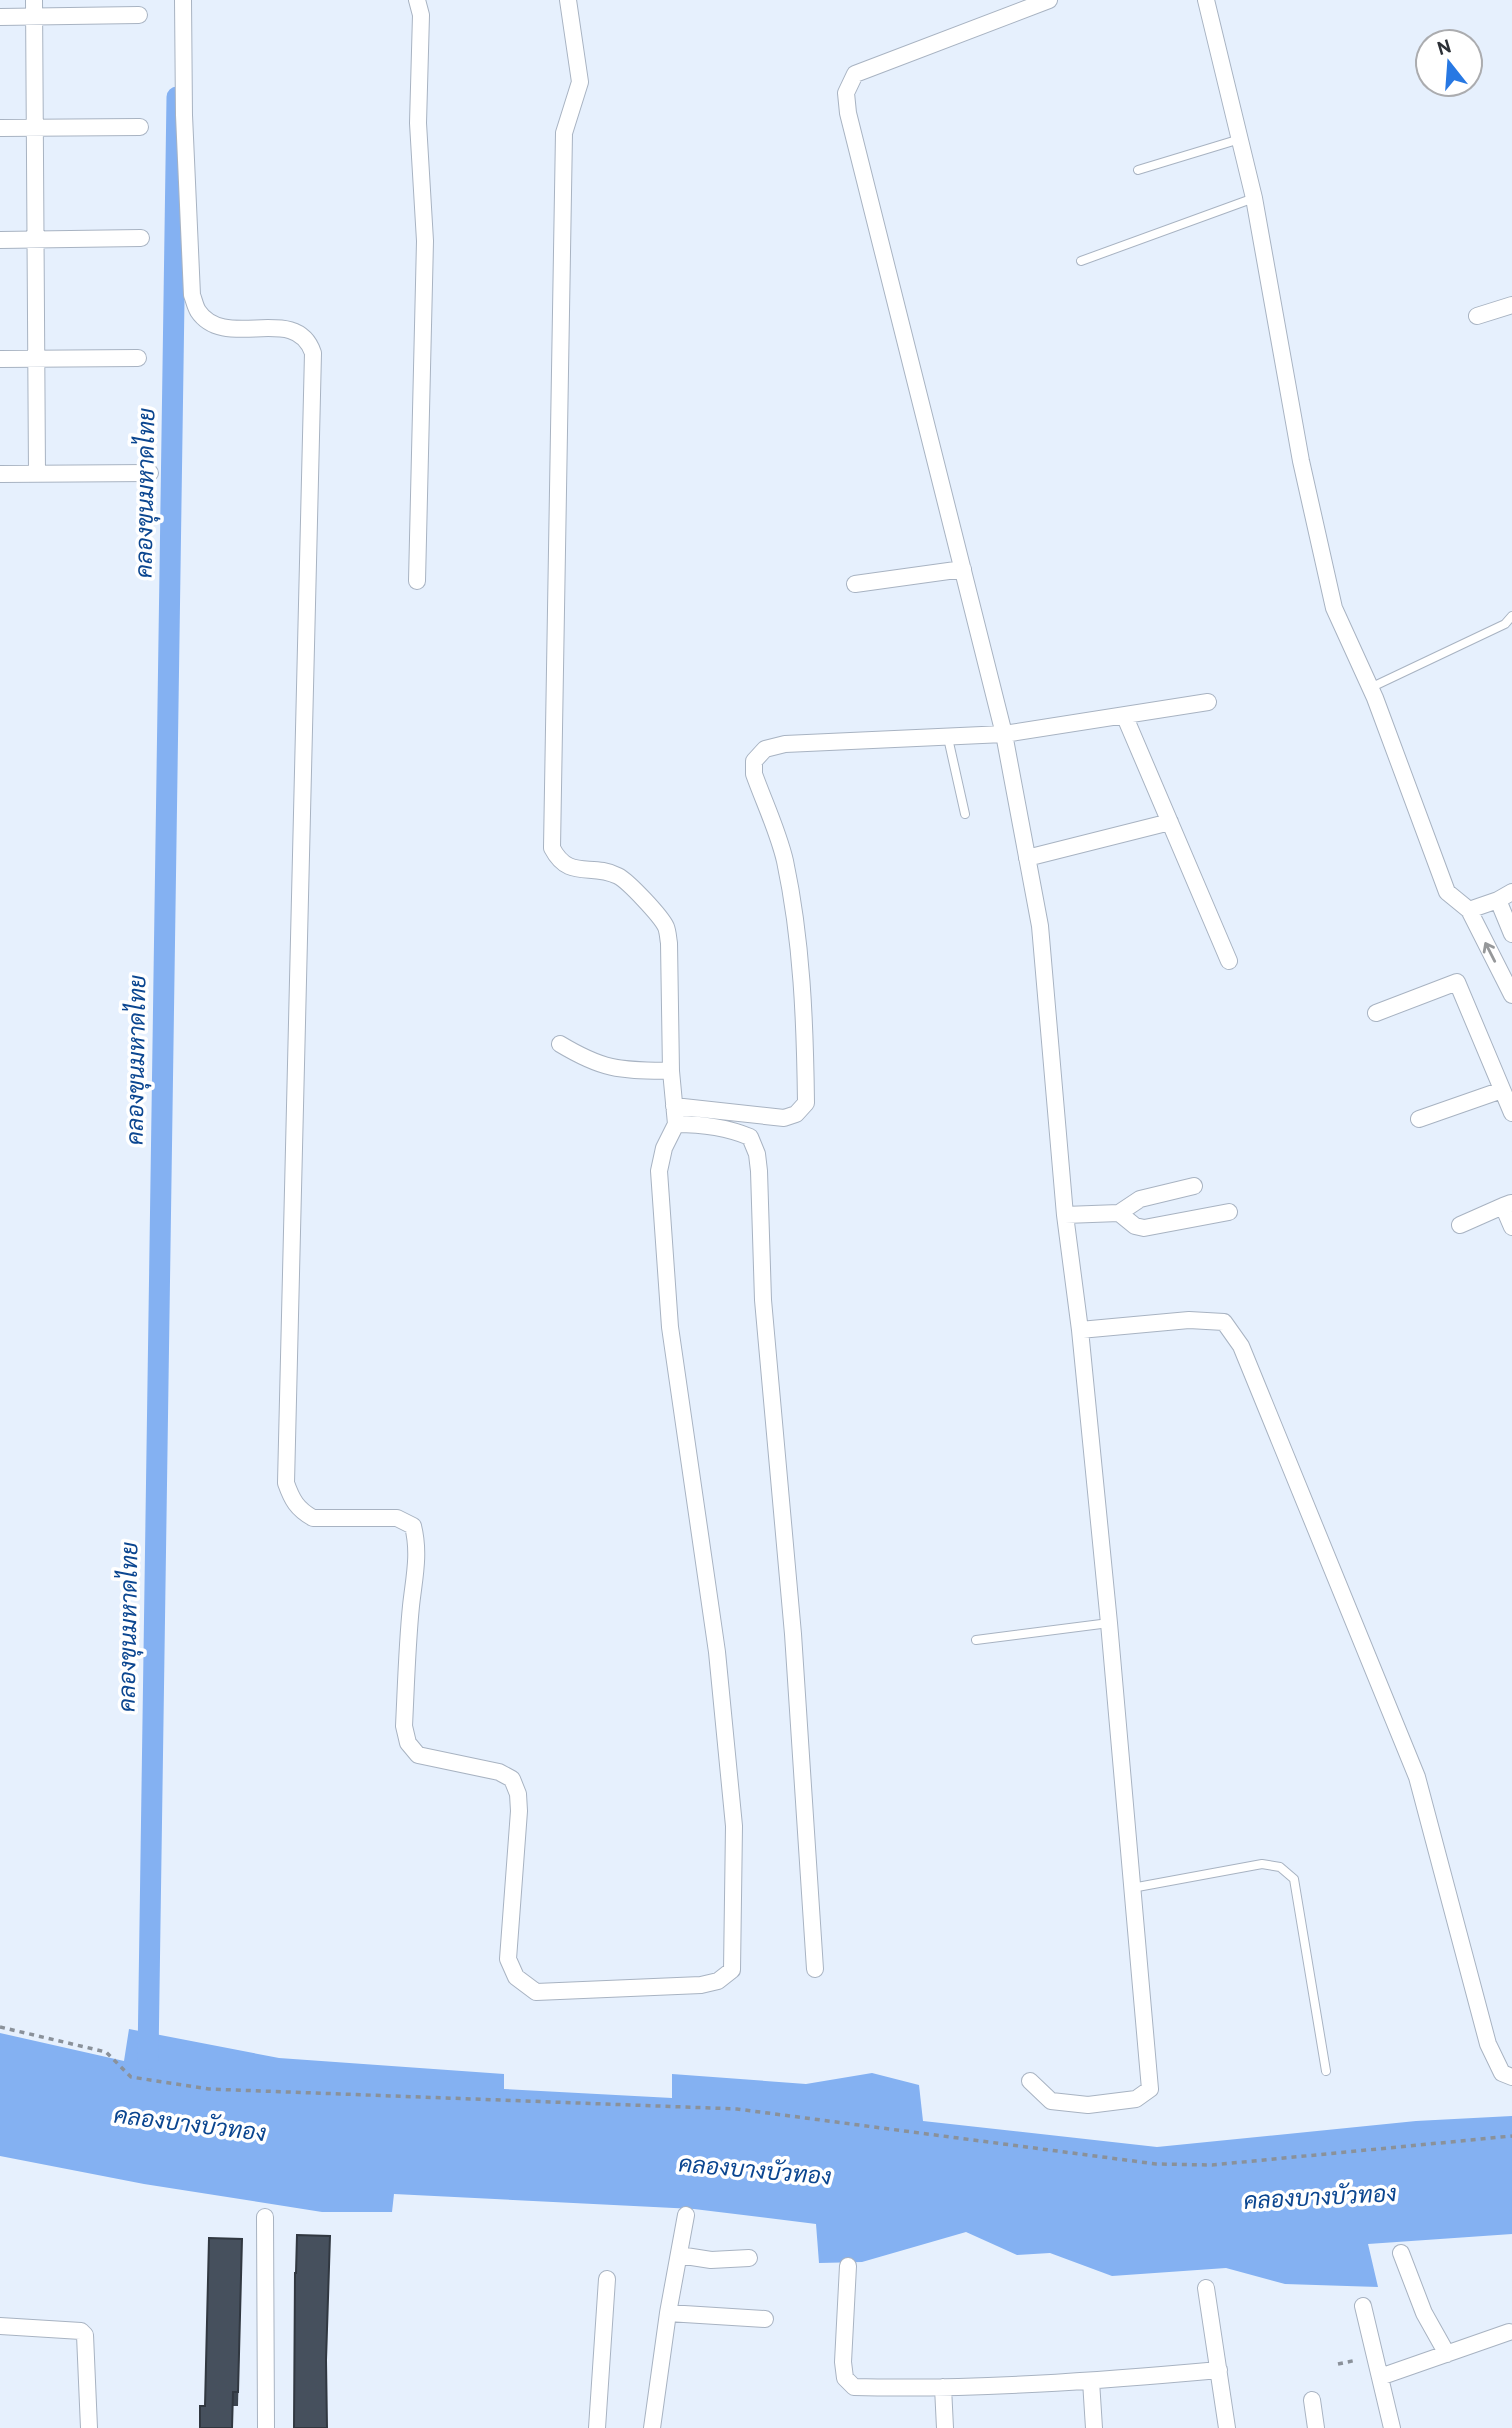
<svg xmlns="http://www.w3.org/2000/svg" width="1512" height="2428" font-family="Overpass,Sarabun,sans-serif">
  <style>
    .water { fill: #84b1f2 }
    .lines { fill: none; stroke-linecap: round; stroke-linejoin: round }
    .canal { stroke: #84b1f2; stroke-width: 21 }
    .lane-casing { stroke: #a8b3c2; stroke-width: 10 }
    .street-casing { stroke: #a8b3c2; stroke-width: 18 }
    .path { stroke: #8a919a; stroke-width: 3.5; stroke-dasharray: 5 5; stroke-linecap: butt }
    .lane { stroke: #fff; stroke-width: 8 }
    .street { stroke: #fff; stroke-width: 16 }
    .wall { fill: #3c4550 }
    .building { fill: #46505d; stroke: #313841; stroke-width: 2 }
    .oneway { stroke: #96989a }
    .labels { text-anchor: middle; stroke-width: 7; stroke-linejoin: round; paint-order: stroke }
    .water-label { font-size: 23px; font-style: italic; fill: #0b4690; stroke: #fff }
  </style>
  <rect width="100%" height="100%" fill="#e6f0fd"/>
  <!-- water -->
  <path class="water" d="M129,2029l150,29 225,16v15l168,9v-24l134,10 66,-11 47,12 4,36 234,26 259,-26 96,-5v118l-144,10 10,43 -93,-3 -59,-16 -114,8 -62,-23 -33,2 -51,-23 -104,30 -43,1 -3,-39 -122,-15 -300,-15 -2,18h-70l-178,-28 -144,-28v-123l124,28z"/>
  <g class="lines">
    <!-- canal -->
    <path class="canal" d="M148,2059l29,-1962"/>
    <defs>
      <path id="lane" d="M1138,170l102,-31
        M1081,261l173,-63
        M1370,688l135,-64 7,-8
        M948,738l17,76
        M976,1640l133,-17
        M1132,1888l130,-24 18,3 14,12 32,192"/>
      <path id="street" d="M34,0l3,474
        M183,0l1,115 8,180c2,5 3,11 6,16 27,41 98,-9 115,42l-27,1130c6,17 11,26 27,35h84l16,8c7,28 1,52 -2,80 -4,40 -5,80 -7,120l4,17 10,12 81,17 13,7 6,15 1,17 -11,148 8,18 20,15 165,-7 17,-4 14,-11 2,-144 -17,-174 -47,-325 -11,-156 5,-23 12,-24
        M417,0l4,15 -3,108 7,118 -8,340
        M568,0l12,82 -16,51 -12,715c17,33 39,14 66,28 10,5 43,40 48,51 2,5 2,11 3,16l2,128 5,53c26,0 50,3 74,13l7,17 2,17 4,129 30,334 22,335
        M1206,0l48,198 47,263 33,147 41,90 72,194 22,18 29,-10 14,-8
        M0,17l139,-2
        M0,128l140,-1
        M0,240l141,-2
        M1477,316l35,-11
        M0,359l138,-1
        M0,474l150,-1
        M855,584l108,-15
        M1125,717l104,244
        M1027,858l143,-36
        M1498,900l14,34
        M1469,910l43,85
        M1376,1013l81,-31 55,131
        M560,1044c45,27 60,26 111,27
        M674,1106l110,12 12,-4 10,-11c-1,-81 -4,-162 -21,-242 -7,-30 -21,-59 -31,-87v-13l11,-12 20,-5 219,-10 204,-32
        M1419,1119l83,-29
        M1511,1203l-8,3 9,21
        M1119,1213l21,-14 54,-13
        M1065,1215l54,-2 16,13 9,2 85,-16
        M1460,1225l43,-19
        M1080,1330l109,-10 35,2 17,24 176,431 71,267 14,29 10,4
        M1030,2081l21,20 37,4 48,-6 14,-10 -41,-466 -29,-293 -15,-115 -25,-289 -36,-192 -156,-621 -2,-20 9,-19 194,-74
        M265,2217l1,211
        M1401,2253l23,60 23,41
        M679,2255l32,5 38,-2
        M848,2266l-5,96 2,16 9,9c122,3 244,-6 365,-17
        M1206,2288l21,140
        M1363,2306l29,122
        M668,2313l97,6
        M0,2326l81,5 4,4 4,93
        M1380,2377l129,-45
        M1091,2381l3,47
        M943,2387l2,41
        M1312,2400l4,28
        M597,2428l10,-149
        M652,2428l16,-115 18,-98"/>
    </defs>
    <!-- lane casing -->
    <use href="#lane" class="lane-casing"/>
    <!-- street casing -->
    <use href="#street" class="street-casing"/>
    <!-- path -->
    <path class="path" d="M0,2027l106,25 25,25 78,12 528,20 419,55 56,1 300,-29
      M1338,2364l19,-4"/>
    <!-- lane -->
    <use href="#lane" class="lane"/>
    <!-- street -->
    <use href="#street" class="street"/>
  </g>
  <!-- wall -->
  <path class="wall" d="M242,2239l-4,167h-33z"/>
  <!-- building -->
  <path class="building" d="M297,2235l33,1 -4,124 1,68h-33l1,-155h1z
    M209,2238l33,1 -4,153h-5l-1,36h-32v-22h5z"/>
  <!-- one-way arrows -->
  <defs><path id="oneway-shaft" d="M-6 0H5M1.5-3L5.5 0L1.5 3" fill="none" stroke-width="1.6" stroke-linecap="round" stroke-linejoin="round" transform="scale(1.75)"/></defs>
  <use class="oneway" href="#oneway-shaft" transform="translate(1490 952) rotate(-117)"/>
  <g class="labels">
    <!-- water labels -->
    <g class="water-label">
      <text transform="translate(145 493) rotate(-89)" y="8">คลองขุนมหาดไทย</text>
      <text transform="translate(136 1060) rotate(-89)" y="8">คลองขุนมหาดไทย</text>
      <text transform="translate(128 1627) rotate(-89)" y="8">คลองขุนมหาดไทย</text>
      <text transform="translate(190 2124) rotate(7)" y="8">คลองบางบัวทอง</text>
      <text transform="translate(755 2170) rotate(5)" y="8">คลองบางบัวทอง</text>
      <text transform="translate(1320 2197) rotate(-3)" y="8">คลองบางบัวทอง</text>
    </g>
  </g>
  <!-- north arrow -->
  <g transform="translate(1449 63) rotate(343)"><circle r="33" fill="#ffffff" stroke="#abacaf" stroke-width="2"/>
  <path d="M0-5L12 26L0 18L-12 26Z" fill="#2778e3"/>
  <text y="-10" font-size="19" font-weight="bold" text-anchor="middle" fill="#2c3036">N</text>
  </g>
</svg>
